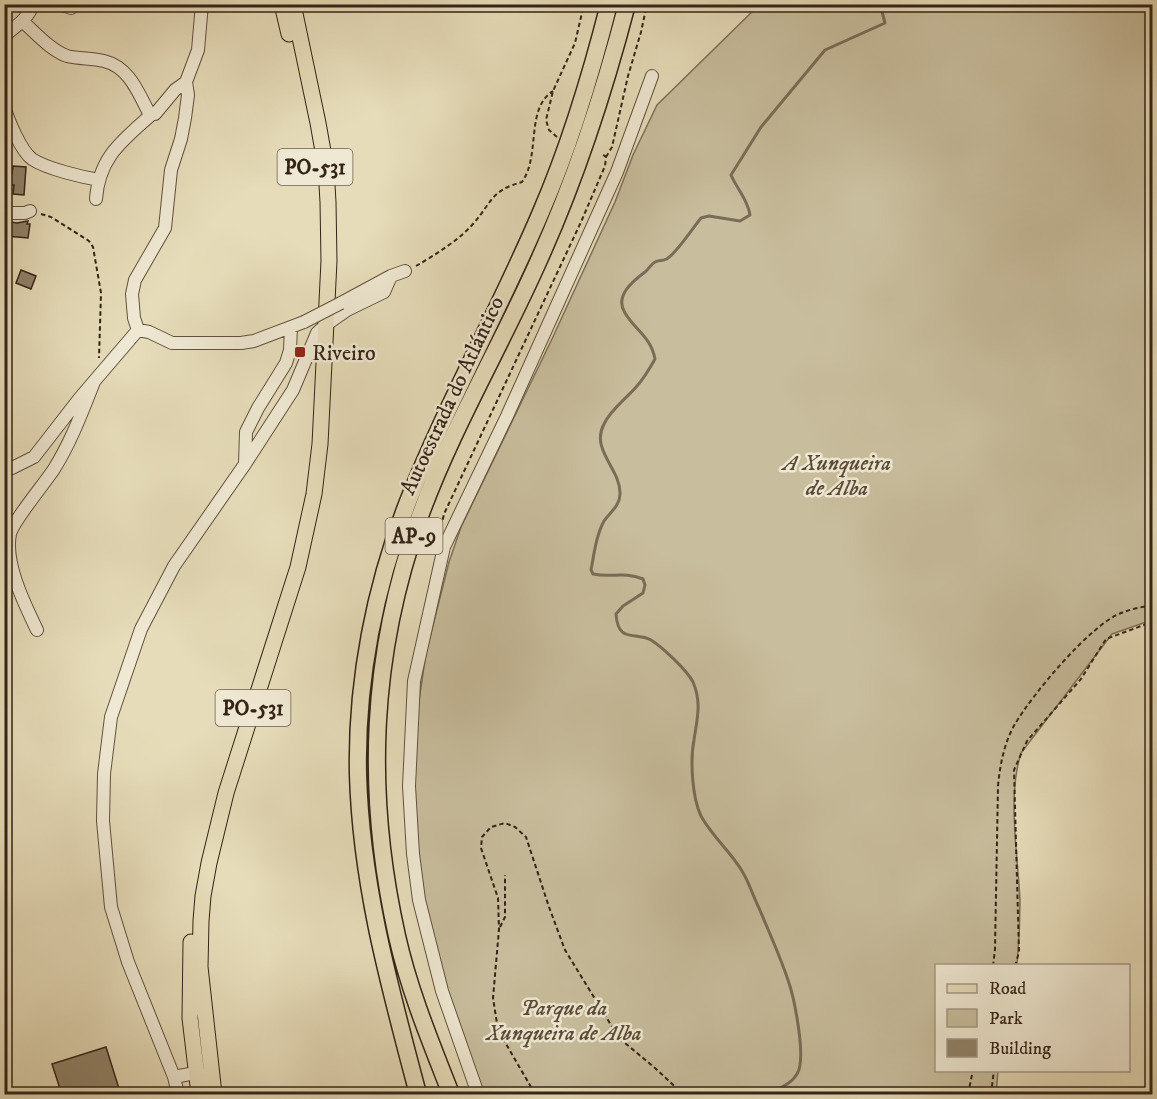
<svg xmlns="http://www.w3.org/2000/svg" width="1157" height="1099" font-family="'IM FELL DW Pica',serif">
  <style>
    .green { fill: #c8bd9d; stroke: #7e705a; stroke-width: 1.5 }
    .lines { fill: none; stroke-linecap: round; stroke-linejoin: round }
    .stream { stroke: #7a6c57; stroke-width: 3 }
    .building { fill: #91836b; stroke: #342317; stroke-width: 1.5 }
    .minor-casing { stroke: #605140; stroke-width: 14 }
    .major-casing { stroke: #342317; stroke-width: 17 }
    .highway-casing { stroke: #342317; stroke-width: 19 }
    .path { stroke: #342317; stroke-width: 2; stroke-dasharray: 4.5 3; stroke-linecap: butt }
    .minor { stroke: #efe8d2; stroke-width: 12 }
    .major { stroke: #e6dcb9; stroke-width: 15 }
    .highway { stroke: #e6dcb9; stroke-width: 16 }
    .minor-bridge-casing { stroke: #605140; stroke-width: 14; stroke-linecap: butt }
    .minor-bridge { stroke: #efe8d2; stroke-width: 12 }
    .poi-dot { fill: #8f2418; stroke: #efe8d2; stroke-width: 2 }
    .labels { text-anchor: middle; stroke-width: 5; stroke-linejoin: round; paint-order: stroke }
    .shield { fill: #efe8d2; stroke: #6c5e4f; stroke-width: 1.5 }
    .shield-label { font-size: 21px; font-weight: bold; fill: #342317 }
    .poi-label { font-size: 22px; fill: #342317; stroke: #efe8d2; text-anchor: start }
    .street-label { font-size: 22px; fill: #342317; stroke: #efe8d2 }
    .park-label { font-size: 22px; font-style: italic; fill: #594a38; stroke: #efe8d2 }
  </style>
  <rect width="100%" height="100%" fill="#e6dcb9"/>
  <filter id="stains"><feTurbulence type="fractalNoise" baseFrequency=".00333" numOctaves="4"/><feColorMatrix values="0 0 0 0 .2 0 0 0 0 .09 0 0 0 0 .02 0 0 0 .5 -.17"/></filter>
  <radialGradient id="worn" r=".72"><stop offset=".6" stop-color="#630" stop-opacity="0"/><stop offset="1" stop-color="#630" stop-opacity=".3"/></radialGradient>
  <!-- green -->
  <path class="green" d="M759,5h393v615l-40,14 -91,119c-14,45 -3,101 -1,148 0,22 -1,43 -3,64l-81,1v104l62,1 -2,23h-514l-44,-133 -17,-74 -6,-87v-30l3,-62 8,-55 23,-91 12,-35 91,-188 63,-137 18,-47 24,-50z"/>
  <g class="lines">
    <!-- stream -->
    <path class="stream" d="M763,1094c12,-4 27,-8 34,-20 10,-15 -3,-77 -9,-94 -8,-24 -19,-48 -29,-72 -6,-12 -10,-26 -17,-37 -11,-19 -31,-36 -41,-55 -9,-19 -11,-56 -7,-76 3,-21 8,-37 -1,-58 -6,-12 -31,-35 -42,-42 -16,-9 -33,4 -35,-26l7,-8 20,-13 2,-8 -2,-6c-20,-8 -31,-1 -50,-5l-2,-4c3,-16 5,-34 13,-49 6,-9 16,-15 16,-27 1,-25 -30,-44 -16,-70 7,-15 23,-26 33,-38 7,-8 13,-18 18,-27 -4,-22 -20,-29 -30,-46 -11,-17 8,-32 20,-41 4,-3 6,-8 10,-10 4,-2 10,-1 13,-4 10,-7 24,-29 33,-40l8,-2 31,5 10,-6c-2,-15 -13,-26 -19,-40l30,-48 64,-77 60,-27 -5,-19"/>
  </g>
  <!-- building -->
  <path class="building" d="M13,166l13,1 -2,28 -11,-1 1,-9h-9v-12l7,1z
    M4,221l13,2 11,-2 -1,3h3l-2,14 -22,-2z
    M21,270l15,6 -5,13 -15,-6z
    M106,1047l15,48h-59l-10,-31z"/>
  <g class="lines">
    <defs>
      <path id="minor" d="M60,4l11,4
        M22,21c13,11 28,29 45,35 12,3 25,2 37,5 25,6 34,31 45,52l3,1h3l20,-24 11,-8 2,13 -3,23 -4,21 -10,31 -6,58 -30,52 -3,14 2,24 4,12 11,2 23,11h69l13,-2 50,-19
        M4,36c11,-9 25,-18 29,-32
        M186,82l12,-32 4,-46
        M4,106c4,14 17,45 28,53 15,10 50,18 67,21
        M96,199c3,-42 26,-58 56,-85
        M4,213h21l5,-2
        M341,303l50,-27 14,-5
        M245,464l1,-32 12,-24 28,-45 4,-13 1,-23
        M4,470l8,-2 22,-11 45,-58 59,-69
        M37,630c-12,-25 -33,-67 -27,-96 3,-13 35,-51 44,-65 17,-27 28,-57 40,-87
        M174,1077l21,-4 8,2
        M178,1094l-4,-17 -46,-115 -17,-55 -8,-86 1,-47 7,-57 30,-88 33,-63 71,-102 48,-74 24,-57 10,-9 20,-14 37,-18 7,-16
        M478,1094l-36,-103 -23,-91 -6,-46 -4,-68 5,-105 30,-134 63,-131 110,-244 35,-96"/>
      <path id="major" d="M282,4l7,30
        M191,942l-1,76 9,76
        M214,1094l-14,-127 1,-46 2,-25 6,-33 17,-70 72,-226 16,-73 6,-50 9,-183 -1,-59 -2,-34 -8,-45 -25,-119"/>
      <path id="highway" d="M418,1094c-28,-106 -57,-209 -60,-320 -2,-93 17,-189 51,-275 39,-98 91,-190 132,-287 29,-67 50,-137 68,-208
        M451,1094c-20,-51 -42,-104 -54,-158 -32,-143 -27,-281 23,-420 32,-88 81,-170 119,-256 37,-82 65,-168 88,-256"/>
    </defs>
    <!-- minor casing -->
    <use href="#minor" class="minor-casing"/>
    <!-- major casing -->
    <use href="#major" class="major-casing"/>
    <!-- highway casing -->
    <use href="#highway" class="highway-casing"/>
    <!-- path -->
    <path class="path" d="M557,137l-8,-7 -3,-10 7,-29 22,-48 9,-39
      M606,157l6,-10 16,-71 13,-44 6,-28
      M41,214l10,3 38,24 4,6 8,46 -2,65
      M416,266c19,-11 43,-26 57,-42 20,-23 17,-33 49,-42 19,-27 3,-73 31,-91
      M441,527l3,-13 137,-292 24,-56 1,-9 -5,-4
      M500,927l5,-10v-42
      M993,966l2,-17 3,-163c2,-21 6,-43 17,-62 17,-29 75,-99 106,-111 10,-4 21,-6 31,-8
      M1015,966l4,-14 -5,-182 13,-29 54,-62 25,-40 46,-17
      M535,1094l-37,-64 -5,-32 6,-69 -1,-31 -17,-50 1,-11 9,-10 14,-4 10,4 11,10 23,70 16,43 54,88 36,30 28,26
      M968,1094l5,-24
      M991,1094l3,-24"/>
    <!-- minor -->
    <use href="#minor" class="minor"/>
    <!-- major -->
    <use href="#major" class="major"/>
    <!-- highway -->
    <use href="#highway" class="highway"/>
    <defs>
      <path id="minor-bridge" d="M304,322l37,-19"/>
    </defs>
    <!-- minor-bridge casing -->
    <use href="#minor-bridge" class="minor-bridge-casing"/>
    <!-- minor-bridge -->
    <use href="#minor-bridge" class="minor-bridge"/>
  </g>
  <!-- markers -->
  <rect class="poi-dot" x="294" y="346" width="12" height="12" rx="3"/>
  <g class="labels">
    <!-- shield labels -->
    <g class="shield">
      <rect x="277.5" y="149" width="75" height="36" rx="4.5"/>
      <rect x="385.5" y="518" width="57" height="36" rx="4.5"/>
      <rect x="215.5" y="690" width="75" height="36" rx="4.5"/>
    </g>
    <g class="shield-label">
      <text x="315" y="174">PO-531</text>
      <text x="414" y="543">AP-9</text>
      <text x="253" y="715">PO-531</text>
    </g>
    <!-- poi labels -->
    <g class="poi-label">
      <text x="312" y="360">Riveiro</text>
    </g>
    <!-- street labels -->
    <g class="street-label">
      <text transform="translate(451 395) rotate(-65)" y="8">Autoestrada do Atlántico</text>
    </g>
    <!-- park labels -->
    <g class="park-label">
      <text x="837" y="470">A Xunqueira<tspan x="837" dy="25">de Alba</tspan></text>
      <text x="564" y="1015">Parque da<tspan x="564" dy="25">Xunqueira de Alba</tspan></text>
    </g>
  </g>
  <!-- margin -->
  <rect width="1157" height="1099" fill="none" stroke="#e6dcb9" stroke-width="24"/>
  <rect x="6" y="6" width="1145" height="1087" fill="none" stroke="#342317" stroke-width="3"/>
  <rect x="12" y="12" width="1133" height="1075" fill="none" stroke="#342317" stroke-width="1.5"/>
  <!-- legend -->
  <rect x="935" y="964" width="195" height="108" fill="#efe8d2" stroke="#a49987" stroke-width="1.5"/>
  <rect x="947" y="984" width="30" height="9" fill="#e6dcb9" stroke="#a49987" stroke-width="1.5"/>
  <text x="989" y="994" font-size="18" fill="#342317">Road</text>
  <rect x="947" y="1009" width="30" height="18" fill="#c8bd9d" stroke="#a49987" stroke-width="1.5"/>
  <text x="989" y="1024" font-size="18" fill="#342317">Park</text>
  <rect x="947" y="1039" width="30" height="18" fill="#91836b" stroke="#a49987" stroke-width="1.5"/>
  <text x="989" y="1054" font-size="18" fill="#342317">Building</text>
  <rect width="100%" height="100%" filter="url(#stains)"/>
  <rect width="100%" height="100%" fill="url(#worn)"/>
</svg>
